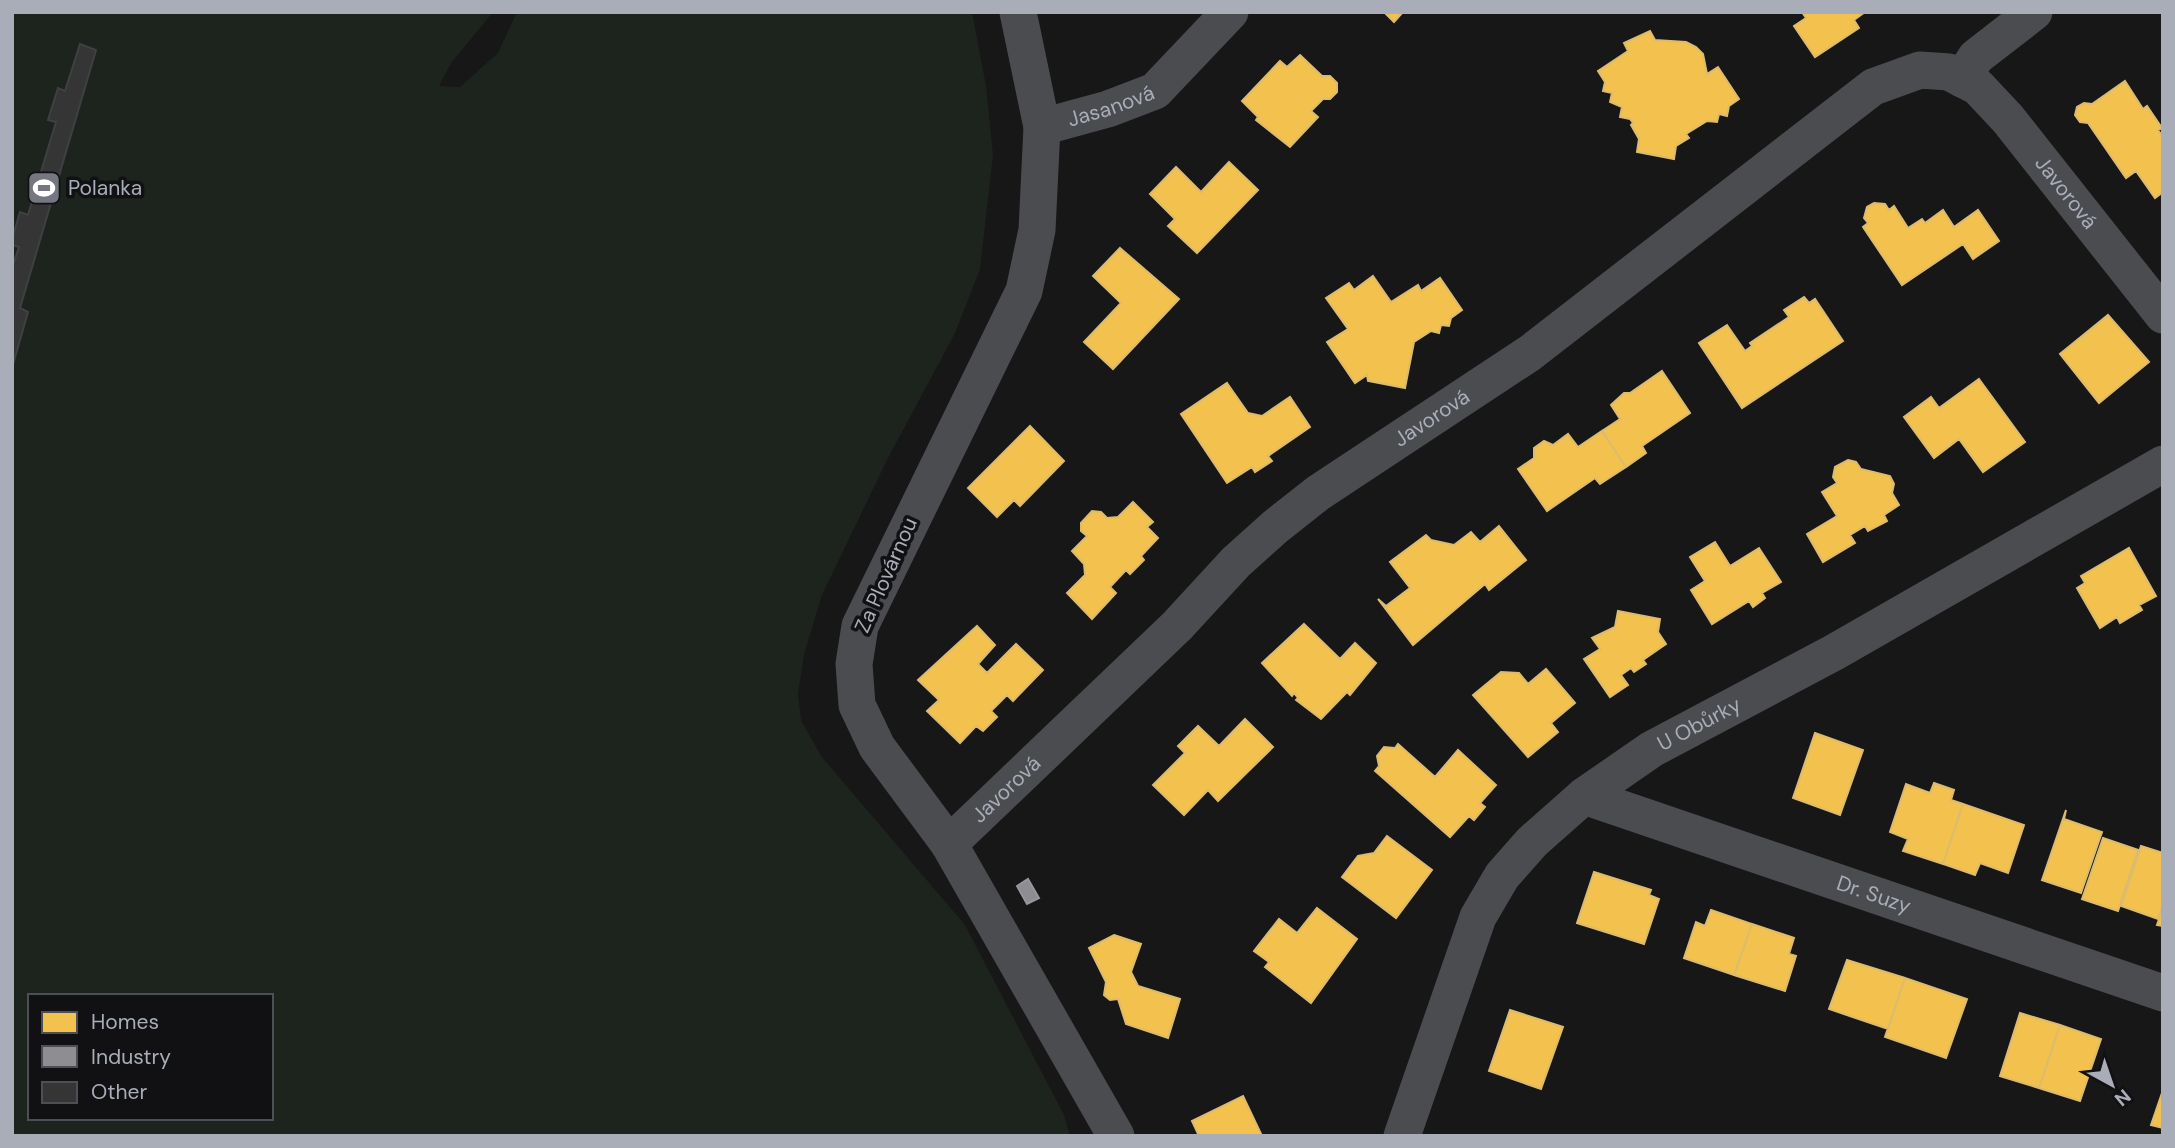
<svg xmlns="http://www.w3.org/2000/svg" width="2175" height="1148" font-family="'DM Sans',sans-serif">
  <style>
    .green { fill: #1d241e; fill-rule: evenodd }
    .homes { fill: #f2c14e; stroke: #dcbb6e; stroke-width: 2 }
    .industry { fill: #8d8d92; stroke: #95979d; stroke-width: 2 }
    .building { fill: #353536; stroke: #3f4043; stroke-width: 2 }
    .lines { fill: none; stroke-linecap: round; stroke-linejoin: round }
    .minor { stroke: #4b4c50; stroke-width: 37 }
    .labels { text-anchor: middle; stroke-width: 7; stroke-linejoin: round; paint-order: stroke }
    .street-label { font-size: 21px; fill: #a8adb8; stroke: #111113 }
    .poi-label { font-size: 21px; fill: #a8adb8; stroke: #111113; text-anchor: start }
  </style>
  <rect width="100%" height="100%" fill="#171717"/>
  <!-- green -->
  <path class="green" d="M12,12h481l-42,51 -12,23 21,1 38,-34 19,-41h455l14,74 7,69 -13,114 -25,64 -68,127 -65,135 -18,59 -6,40 3,26 20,36 144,169 99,190 6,21h-1058zM30,996h241v122h-241z"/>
  <!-- homes -->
  <path class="homes" d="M1384,12h19l-9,10z
    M1802,12h63l-11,8 5,8 -44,29 -21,-31 12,-8z
    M1650,31l5,9 31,2 10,5 7,7 4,20 11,-7 21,32 -10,7 -2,10 -8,-2 -2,8 -10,-1 -21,13 3,4 -13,8 -2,13 -37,-7 2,-13 -8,-14 2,-2 -3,-4 -10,-2 2,-10 -12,-5 2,-9 -9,-2 2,-9 -7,-11 30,-20 -4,-8z
    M1300,55l22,21h8l7,7v9l-7,7h-7l-12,12 7,6 -28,30 -34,-27 2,-3 -16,-16 38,-40 7,6z
    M2125,81l18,28 4,-3 15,22 -4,2 5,7v55l-8,6 -19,-27 -10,7 -38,-55 -8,-1 -5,-7 2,-8 7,-4 8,1z
    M1229,162l29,28 -61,63 -29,-27 7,-7 -25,-25 26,-27 25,25z
    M1874,203l11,1 4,6 5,-4 14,22 14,-9 3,4 18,-13 11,17 24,-17 21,31 -26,18 -10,-15 -61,41 -39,-58 5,-4 -4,-5 3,-11z
    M1120,248l59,51 -66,70 -29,-27 37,-39 -28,-27z
    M1373,276l18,26 27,-17 3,6 19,-13 22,32 -11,8 -2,8 -8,-1 -2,8 -8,-2 -17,11 -9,46 -37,-7 -1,-6 -12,8 -28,-41 21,-13 -22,-31 23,-15 5,7z
    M1804,297l5,6 6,-4 28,42 -101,67 -43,-65 28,-18 18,26 7,-5 -2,-3 39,-26 -5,-7z
    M2108,315l41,47 -50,41 -39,-49z
    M1662,371l28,42 -48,33 4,7 -20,14 -24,-36 18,-12 -9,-14 13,-12h6z
    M1979,379l46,63 -42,30 -24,-33 -25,19 -30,-41 27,-20 8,11z
    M1227,383l21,30 14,3 28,-19 20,30 -42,29 4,5 -17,11 -3,-5 -25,16 -46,-69z
    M1030,426l34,35 -44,45 -6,-6 -17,17 -29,-29z
    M1602,431l24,36 -26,17 -5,-6 -48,33 -29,-42 16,-11v-10l10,-7 9,4 15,-11 10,13z
    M1848,460l8,2 5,7 29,7 4,8 -2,9 7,12 -15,10 3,6 -19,10 -3,-5 -15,9 5,8 -32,19 -16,-28 30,-18 -15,-24 15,-9 -4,-6 2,-10z
    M1133,502l20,20 -6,5 11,11 -17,18 3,4 -14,14 -4,-4 -16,17 6,6 -24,26 -25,-26 18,-18 -1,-11 -12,-13 15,-15 -6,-5v-8l11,-12 9,1 6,6 11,-1z
    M1499,526l27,34 -37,30 -4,-6 -72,61 -35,-46 8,7 24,-18 -20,-26 36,-27 5,5 23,5 17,-13 9,10z
    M1715,542l15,24 29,-18 22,34 -19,11 3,5 -12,9 -4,-6 -37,23 -21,-34 14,-9 -15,-24z
    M2129,548l27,48 -17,9 3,5 -22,13 -3,-6 -17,11 -23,-40 8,-5 -4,-7z
    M1618,611l42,8 -2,13 8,12 -23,16 3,4 -12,8 -3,-4 -10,7 7,10 -18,12 -26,-38 16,-10 -8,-11 23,-11z
    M1304,624l36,35 15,-16 21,20 -26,32 -3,-3 -26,27 -25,-19 2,-2 -4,-5 -2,3 -30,-33z
    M977,626l18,19 -17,19 9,9 29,-29 27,26 -30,31 -6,-6 -16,16 6,6 -14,14 -7,-5 -16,17 -33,-32 12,-11 -21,-20z
    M1546,669l29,34 -24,20 7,9 -30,25 -55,-62 28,-23 18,1 9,11z
    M1245,719l28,28 -55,54 -10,-11 -24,25 -31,-30 32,-32 -7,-7 20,-20 21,20z
    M1815,733l48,17 -23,65 -47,-17z
    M1398,744l37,33 23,-27 38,35 -16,18 5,4 -11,13 -5,-4 -19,21 -75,-66 4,-5 -2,-10 7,-9 11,1z
    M1934,783l20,7 -3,10 12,4 -20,60 -40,-13 5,-12 -18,-7 16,-48 24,9z
    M1963,804l61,21 -16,48 -28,-10 -5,12 -32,-11z
    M2066,810l-2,9 38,13 -21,61 -39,-13z
    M1387,836l45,34 -36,48 -54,-41 16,-21 16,-3z
    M2103,838l35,12 -20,61 -36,-12z
    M2141,846l22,7v50l-5,16 -37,-13z
    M1594,872l57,18 -2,5 10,4 -15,45 -67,-21z
    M1317,908l40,31 -46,64 -46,-36 4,-5 -15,-11 25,-32 18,14z
    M2163,908v18l-6,-1z
    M1711,910l41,14 -18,51 -50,-17 12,-36 9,4z
    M1752,924l42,14 -5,16 7,2 -11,35 -51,-16z
    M1114,935l27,9 -10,28 7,14 42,13 -12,39 -42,-14 -8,-25 -8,1 -6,-5 2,-13 -17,-34z
    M1847,960l58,18 -17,51 -59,-20z
    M1905,978l62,21 -21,59 -61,-21z
    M1510,1010l53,17 -22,62 -52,-18z
    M2020,1013l40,12 -21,63 -39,-12z
    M2060,1025l41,14 -21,62 -41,-13z
    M2163,1090v38l-12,-3z
    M1243,1096l19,40h-63l-7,-15z"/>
  <!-- industry -->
  <path class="industry" d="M1028,879l11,19 -12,6 -10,-18z"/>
  <!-- building -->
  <path class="building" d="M80,44l16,6 -76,258 8,4 -16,56v-100l7,-21 -7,-2v-6l8,-27 8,3 28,-93 -8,-2 10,-32 7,3z"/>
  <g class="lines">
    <!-- minor -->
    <g class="minor">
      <path d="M1018,12l24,115 -5,103 -13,61 -164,335 -6,38 3,41 20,42 72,97 167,292"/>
      <path d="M1962,79l14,-22 58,-45"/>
      <path id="s1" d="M1042,127l66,-18 47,-18 75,-79"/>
      <path id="s2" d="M1584,796l579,197"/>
      <path id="s3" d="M949,844l228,-218 59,-64 39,-35 43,-34 212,-140 343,-266 47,-17 29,2 29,15 30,32 155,196"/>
      <path id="s4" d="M1402,1136l76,-219 24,-41 30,-34 52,-46 68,-47 181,-96 330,-189"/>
    </g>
  </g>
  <!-- icons -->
  <defs>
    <symbol id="stadium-square" viewBox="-11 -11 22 22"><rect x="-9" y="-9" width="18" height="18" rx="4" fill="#757880" stroke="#111113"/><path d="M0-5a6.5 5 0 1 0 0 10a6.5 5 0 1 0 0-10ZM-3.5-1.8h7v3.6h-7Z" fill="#fff"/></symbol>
  </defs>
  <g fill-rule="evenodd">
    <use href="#stadium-square" x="25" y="169" width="38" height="38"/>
  </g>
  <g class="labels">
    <!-- street labels -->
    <g class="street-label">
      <text dy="7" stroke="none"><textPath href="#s1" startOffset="72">Jasanová</textPath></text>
      <text dy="7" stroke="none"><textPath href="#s3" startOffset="1447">Javorová</textPath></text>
      <text dy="7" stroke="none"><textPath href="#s3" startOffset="646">Javorová</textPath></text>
      <text transform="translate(886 575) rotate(-66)" y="7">Za Plovárnou</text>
      <text dy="7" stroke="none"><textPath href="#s4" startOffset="530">U Obůrky</textPath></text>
      <text dy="7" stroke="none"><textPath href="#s3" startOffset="79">Javorová</textPath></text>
      <text dy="7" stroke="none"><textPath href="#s2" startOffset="306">Dr. Suzy</textPath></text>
    </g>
    <!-- poi labels -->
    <g class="poi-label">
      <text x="68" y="195">Polanka</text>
    </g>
  </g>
  <!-- border -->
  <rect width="2175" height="1148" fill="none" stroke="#a8adb8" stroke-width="28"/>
  <!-- legend -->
  <rect x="28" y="994" width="245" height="126" fill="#111113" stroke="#4d4f55" stroke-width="2"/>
  <rect x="42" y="1012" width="35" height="21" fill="#f2c14e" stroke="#4d4f55" stroke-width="2"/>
  <text x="91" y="1029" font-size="21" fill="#a8adb8">Homes</text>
  <rect x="42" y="1046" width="35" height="21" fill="#8d8d92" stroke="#4d4f55" stroke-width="2"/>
  <text x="91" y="1064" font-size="21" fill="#a8adb8">Industry</text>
  <rect x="42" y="1082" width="35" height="21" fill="#353536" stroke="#4d4f55" stroke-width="2"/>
  <text x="91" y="1099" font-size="21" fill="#a8adb8">Other</text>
  <!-- north arrow -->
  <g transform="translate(2112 1085) rotate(140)" stroke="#111113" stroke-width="5" paint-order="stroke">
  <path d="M0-5L12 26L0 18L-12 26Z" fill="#a8adb8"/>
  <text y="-10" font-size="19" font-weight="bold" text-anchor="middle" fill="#a8adb8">N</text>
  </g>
</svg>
